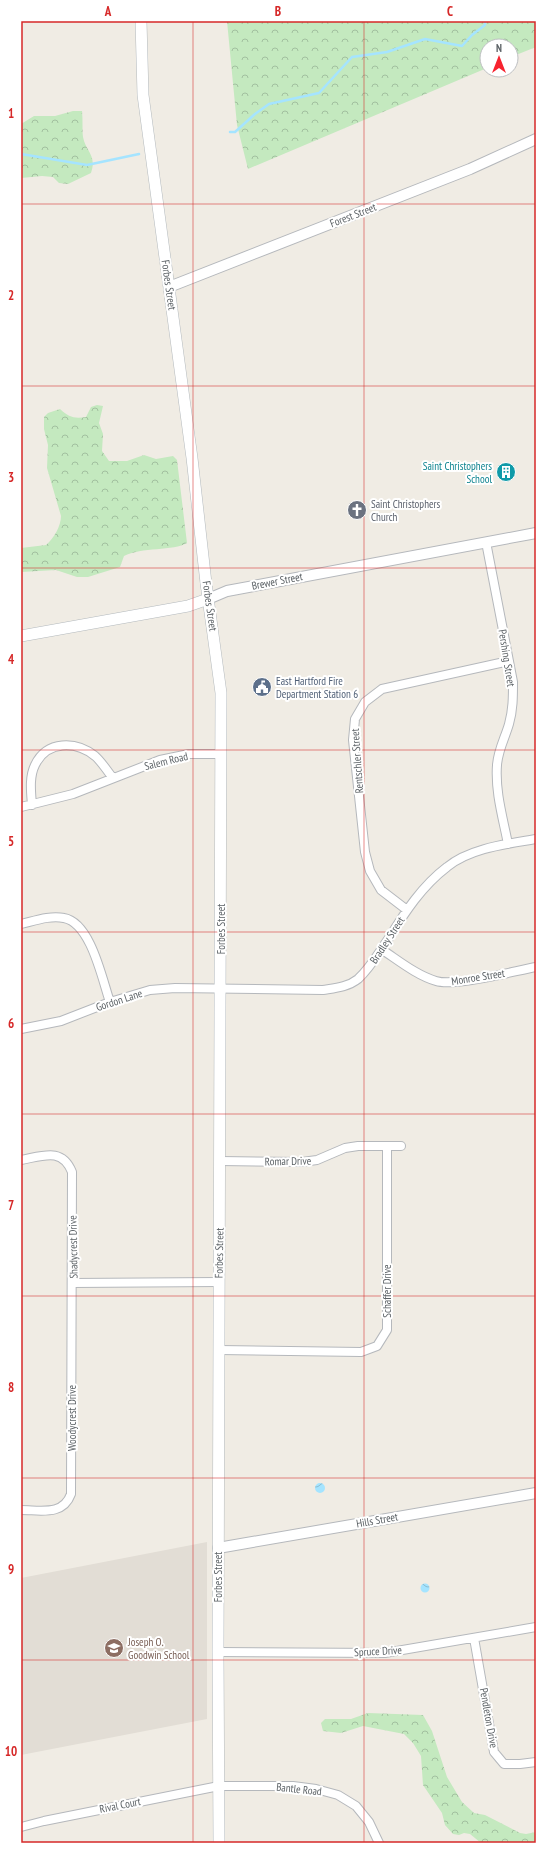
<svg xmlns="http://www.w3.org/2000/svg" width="557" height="1864" font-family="'PT Sans Narrow',sans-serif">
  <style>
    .education { fill: #e2ddd5 }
    .forest { fill: url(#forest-crowns) }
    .water { fill: url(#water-waves) }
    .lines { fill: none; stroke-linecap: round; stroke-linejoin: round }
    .stream { stroke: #a5e4ff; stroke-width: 2.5 }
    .minor-casing { stroke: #b5b8bc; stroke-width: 10 }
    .tertiary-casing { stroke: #b5b8bc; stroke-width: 12 }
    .secondary-casing { stroke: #b3b9bd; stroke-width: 12 }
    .minor { stroke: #fff; stroke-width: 8 }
    .tertiary { stroke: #fff; stroke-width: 10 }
    .secondary { stroke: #fff; stroke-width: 11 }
    .grid { fill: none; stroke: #d62828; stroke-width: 1; stroke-opacity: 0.55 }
    .labels { text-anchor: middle; stroke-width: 4; stroke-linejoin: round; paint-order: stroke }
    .street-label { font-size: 11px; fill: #5c6266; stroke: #fff }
    .culture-label { font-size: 11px; fill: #0d838f; stroke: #fff; text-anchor: end }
    .worship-label { font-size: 11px; fill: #5b616d; stroke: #fff; text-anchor: start }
    .service-label { font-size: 11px; fill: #4e5e75; stroke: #fff; text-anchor: start }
    .education-label { font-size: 11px; fill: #785e54; stroke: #fff; text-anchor: start }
    .neatline { fill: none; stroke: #d62828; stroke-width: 1.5 }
    .grid-label { font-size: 13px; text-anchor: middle; font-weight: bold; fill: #d62828 }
  </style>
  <defs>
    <pattern id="forest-crowns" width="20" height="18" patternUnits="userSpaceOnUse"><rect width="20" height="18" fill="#c4e9bf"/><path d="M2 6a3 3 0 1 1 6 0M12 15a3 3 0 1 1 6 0" fill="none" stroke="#a2c09f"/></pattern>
    <pattern id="water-waves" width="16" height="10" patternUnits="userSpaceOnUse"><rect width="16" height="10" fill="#a5e4ff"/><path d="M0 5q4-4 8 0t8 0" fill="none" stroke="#8abcd2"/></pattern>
  </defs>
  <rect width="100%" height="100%" fill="#f0ece4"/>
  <!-- education -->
  <path class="education" d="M207,1542v177l-186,36v-177z"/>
  <!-- forest -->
  <path class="forest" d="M227,21h309v26l-25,10v-11h-24v22l-239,101 -11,-44z
    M73,111h9c1,9 0,18 1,26 3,15 14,18 8,36l-23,11 -9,-1 -6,-6 -11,-1 -21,2v-54l13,-8h21z
    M97,405l6,1 -4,17 4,11 -1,17 7,10h18l17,-6 12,4 17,-3 4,4 10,83c-13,8 -46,4 -63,13l-4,11 -32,10h-11l-21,-7 -35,2v-24l25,-3c8,-7 15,-19 15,-29l-14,-48 1,-23 -4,-16v-12l4,-4 12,-4c9,8 14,10 26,8l5,-10z
    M368,1713l55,2 9,16 15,46 15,25 12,11 11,2 35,18 6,1 10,-2v11h-55l-11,-9 -6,-1 -5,2 -6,-1 -8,-9 -3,-12 -19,-28 -2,-29 -8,-13 -9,-9 -41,-8 -22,7 -18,-2 -2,-8 4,-4h26z"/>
  <!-- water -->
  <path class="water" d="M315 1488a5 5 0 1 1 10 0a5 5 0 1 1-10 0Z
    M420.5 1588a4.5 4.5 0 1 1 9 0a4.5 4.5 0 1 1-9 0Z"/>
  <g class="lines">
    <!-- stream -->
    <path class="stream" d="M230,132h5l20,-18 14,-10 50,-11 33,-36 35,-5 38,-13 37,7 10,-11 13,-10v-4
      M21,154l66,11 52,-11"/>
    <defs>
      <path id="minor" d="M486,542l27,140c0,15 0,28 -4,42 -4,14 -11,26 -12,41 -2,27 6,53 11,79
        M32,805c-1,-13 -3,-28 3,-40 12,-25 41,-24 60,-9 7,6 12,15 18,22
        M21,807l52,-13 87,-34 29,-6h32
        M407,910l-26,-20 -11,-19 -5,-19 -12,-112 2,-21 10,-17 17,-13 127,-28
        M21,924c13,-3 29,-9 43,-6 27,5 38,61 46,84
        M381,949c17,11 35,26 55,32 19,6 78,-10 100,-14
        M21,1029l40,-8 49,-19 40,-12 25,-2 148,2c12,-2 25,-3 35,-11 13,-12 21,-27 31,-41 16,-26 33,-52 58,-71 23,-19 60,-23 89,-28
        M21,1160c22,-4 41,-13 51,12l-1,322c-8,22 -30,16 -50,16
        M220,1161l82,1 15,-2 28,-12 13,-2h43
        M72,1283l147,-1
        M219,1350l142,2 16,-6 10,-16v-183
        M474,1638l20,114 10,12h16l16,-2
        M218,1652l167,1 151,-26
        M21,1827l23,-6 175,-35h74l23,3 22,6 18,11 13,16 10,21"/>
      <path id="tertiary" d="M169,287l301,-118 66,-30
        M208,599l19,-8 309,-58
        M218,1548l318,-55"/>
      <path id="secondary" d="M141,21l2,74 49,363 14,125 15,110 -3,959 1,191
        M21,636l167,-30 20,-7"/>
    </defs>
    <!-- minor casing -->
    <use href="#minor" class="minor-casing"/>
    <!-- tertiary casing -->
    <use href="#tertiary" class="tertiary-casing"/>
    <!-- secondary casing -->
    <use href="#secondary" class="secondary-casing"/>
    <!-- minor -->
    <use href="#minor" class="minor"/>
    <!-- tertiary -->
    <use href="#tertiary" class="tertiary"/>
    <!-- secondary -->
    <use href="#secondary" class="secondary"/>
  </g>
  <!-- grid -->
  <path class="grid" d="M193,21v1822M364,21v1822M21,204h515M21,386h515M21,568h515M21,750h515M21,932h515M21,1114h515M21,1296h515M21,1478h515M21,1660h515"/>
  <!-- icons -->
  <defs>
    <symbol id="building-disc" viewBox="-11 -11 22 22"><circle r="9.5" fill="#0f9aa8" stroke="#fff"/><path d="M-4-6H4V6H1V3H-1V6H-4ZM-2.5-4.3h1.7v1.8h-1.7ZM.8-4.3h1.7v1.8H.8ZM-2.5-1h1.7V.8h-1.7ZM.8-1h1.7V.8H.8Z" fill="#fff"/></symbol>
    <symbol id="church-disc" viewBox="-11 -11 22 22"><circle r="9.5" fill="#6b7280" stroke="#fff"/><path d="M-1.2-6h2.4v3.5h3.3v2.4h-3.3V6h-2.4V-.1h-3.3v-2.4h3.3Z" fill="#fff"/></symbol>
    <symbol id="civic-disc" viewBox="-11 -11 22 22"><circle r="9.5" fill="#5c6f8a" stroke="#fff"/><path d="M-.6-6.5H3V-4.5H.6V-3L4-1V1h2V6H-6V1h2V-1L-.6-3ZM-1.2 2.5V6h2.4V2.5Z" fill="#fff"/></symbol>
    <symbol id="school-disc" viewBox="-11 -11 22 22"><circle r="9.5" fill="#8d6e63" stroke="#fff"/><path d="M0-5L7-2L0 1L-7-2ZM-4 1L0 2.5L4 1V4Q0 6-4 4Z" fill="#fff"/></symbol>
  </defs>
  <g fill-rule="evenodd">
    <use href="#building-disc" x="495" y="461" width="22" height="22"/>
    <use href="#church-disc" x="346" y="499" width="22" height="22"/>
    <use href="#civic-disc" x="251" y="676" width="22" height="22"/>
    <use href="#school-disc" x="103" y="1637" width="22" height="22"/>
  </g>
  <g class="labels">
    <!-- street labels -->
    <g class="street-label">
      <text transform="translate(353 215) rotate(-21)" y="4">Forest Street</text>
      <text transform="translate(169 285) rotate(82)" y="4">Forbes Street</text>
      <text transform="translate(277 581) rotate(-11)" y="4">Brewer Street</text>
      <text transform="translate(210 606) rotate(82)" y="4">Forbes Street</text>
      <text transform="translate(507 658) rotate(81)" y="4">Pershing Street</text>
      <text transform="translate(166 761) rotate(-14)" y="4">Salem Road</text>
      <text transform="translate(357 761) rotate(-94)" y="4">Rentschler Street</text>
      <text transform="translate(221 929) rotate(-90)" y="4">Forbes Street</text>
      <text transform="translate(387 940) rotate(-57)" y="4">Bradley Street</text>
      <text transform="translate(478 977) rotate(-9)" y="4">Monroe Street</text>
      <text transform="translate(119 1000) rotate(-18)" y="4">Gordon Lane</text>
      <text transform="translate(288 1161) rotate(-1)" y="4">Romar Drive</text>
      <text transform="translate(73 1247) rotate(-91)" y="4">Shadycrest Drive</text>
      <text transform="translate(219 1253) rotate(-89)" y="4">Forbes Street</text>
      <text transform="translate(387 1291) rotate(-90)" y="4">Schaffer Drive</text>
      <text transform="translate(72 1418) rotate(-90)" y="4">Woodycrest Drive</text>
      <text transform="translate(377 1520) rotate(-10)" y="4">Hills Street</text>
      <text transform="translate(218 1577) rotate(-90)" y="4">Forbes Street</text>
      <text transform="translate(378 1651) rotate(-3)" y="4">Spruce Drive</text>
      <text transform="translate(489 1718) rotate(80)" y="4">Pendleton Drive</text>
      <text transform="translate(299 1789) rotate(6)" y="4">Bantle Road</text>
      <text transform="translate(120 1805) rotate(-11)" y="4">Rival Court</text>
    </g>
    <!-- culture labels -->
    <g class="culture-label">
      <text x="492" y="470">Saint Christophers<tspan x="492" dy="13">School</tspan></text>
    </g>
    <!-- worship labels -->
    <g class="worship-label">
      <text x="371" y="508">Saint Christophers<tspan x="371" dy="13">Church</tspan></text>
    </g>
    <!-- service labels -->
    <g class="service-label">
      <text x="276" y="685">East Hartford Fire<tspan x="276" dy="13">Department Station 6</tspan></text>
    </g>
    <!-- education labels -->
    <g class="education-label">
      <text x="128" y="1646">Joseph O.<tspan x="128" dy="13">Goodwin School</tspan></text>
    </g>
  </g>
  <!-- border -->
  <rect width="557" height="1864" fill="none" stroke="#ffffff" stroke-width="44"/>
  <!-- north arrow -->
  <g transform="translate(499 58)"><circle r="19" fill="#ffffff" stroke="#bec0c2"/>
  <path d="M0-3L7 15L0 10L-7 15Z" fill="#f7232f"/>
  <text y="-6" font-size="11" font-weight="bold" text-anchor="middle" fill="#5c6266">N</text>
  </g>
  <rect x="22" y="22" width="513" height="1820" class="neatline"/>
  <g class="grid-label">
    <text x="108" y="16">A</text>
    <text x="278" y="16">B</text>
    <text x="450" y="16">C</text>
    <text x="11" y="118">1</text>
    <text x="11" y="300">2</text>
    <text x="11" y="482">3</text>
    <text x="11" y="664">4</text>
    <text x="11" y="846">5</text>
    <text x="11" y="1028">6</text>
    <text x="11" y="1210">7</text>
    <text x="11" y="1392">8</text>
    <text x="11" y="1574">9</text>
    <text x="11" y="1756">10</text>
  </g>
</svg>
